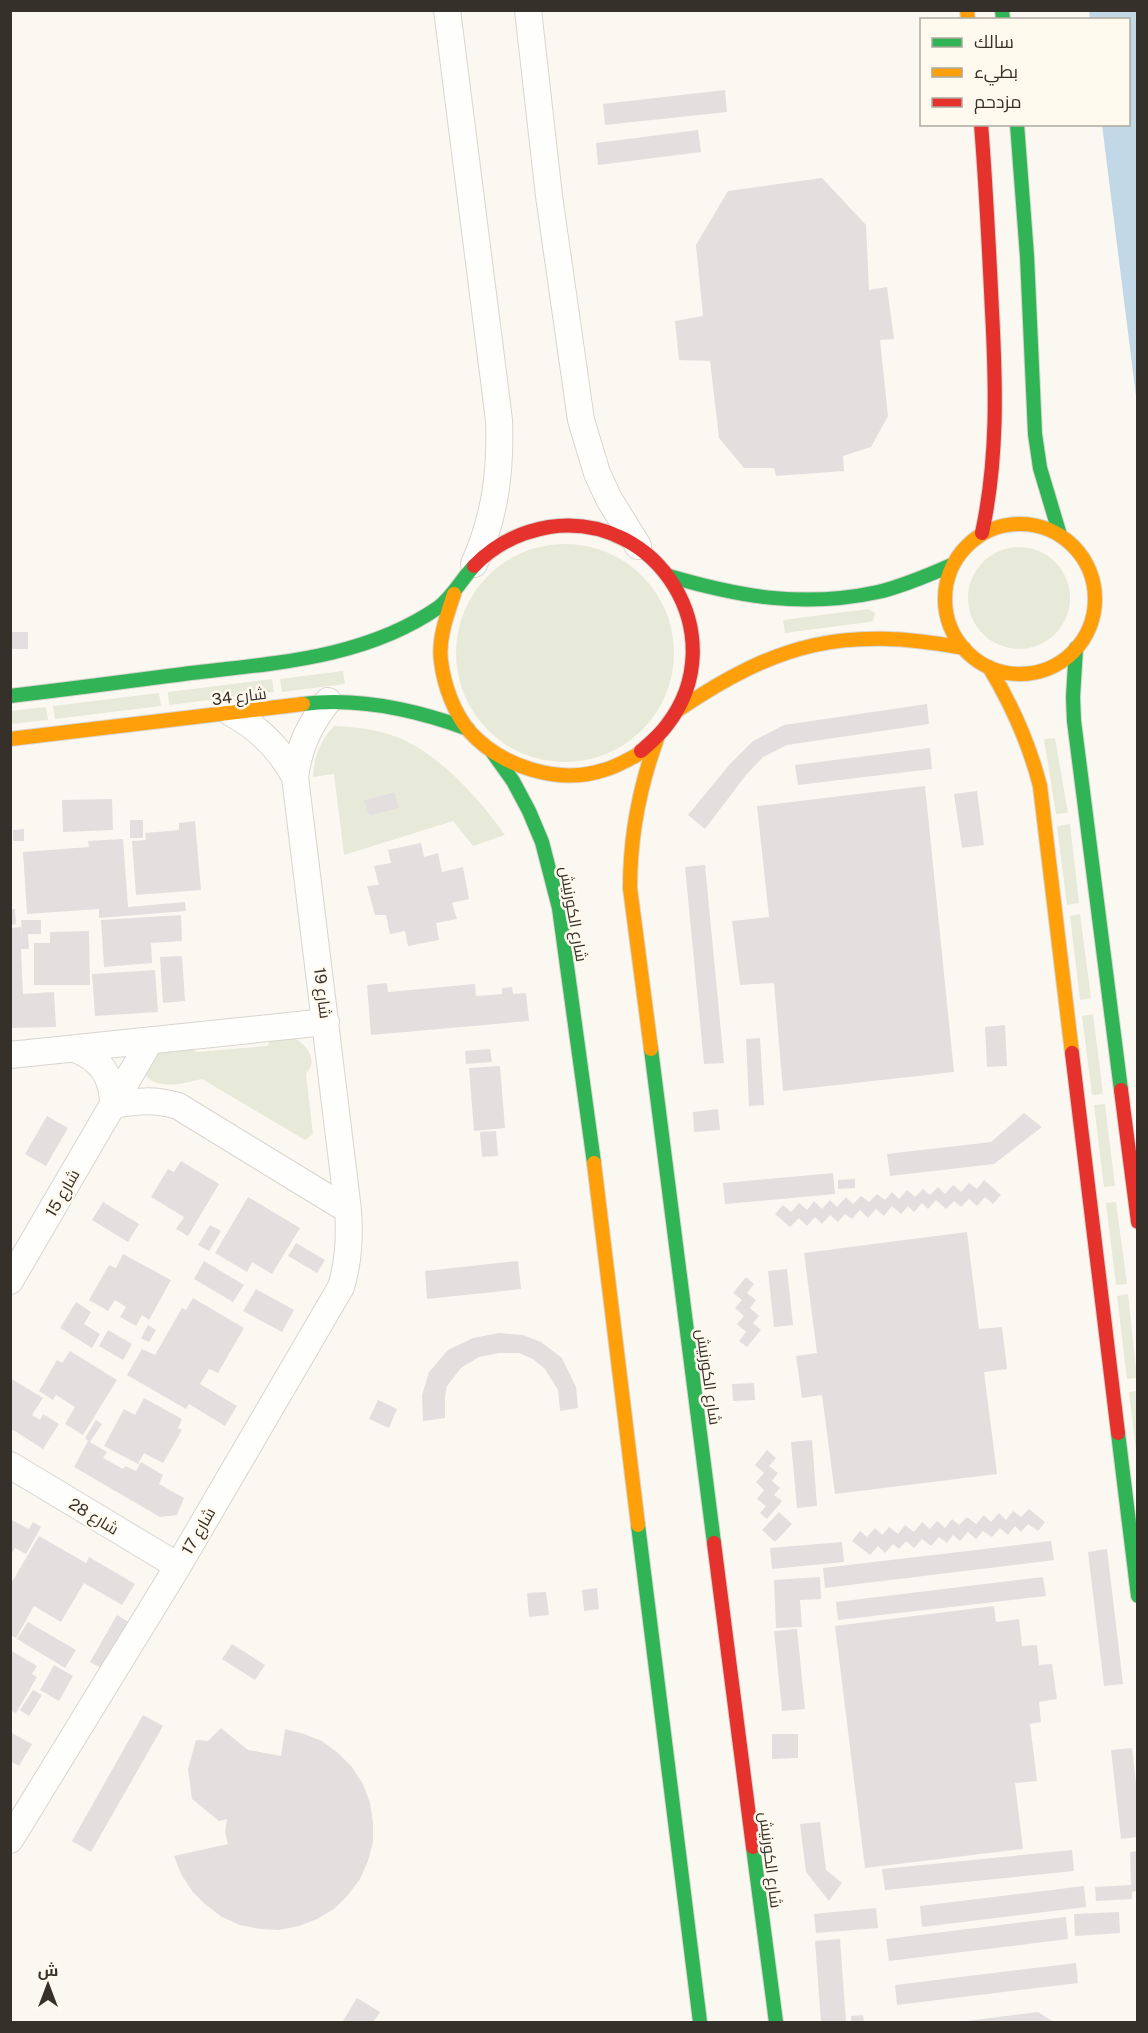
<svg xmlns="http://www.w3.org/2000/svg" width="1148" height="2033" font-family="'Public Sans',Cairo,sans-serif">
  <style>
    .green { fill: #e7ead8; fill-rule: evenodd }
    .water { fill: #c2d8e7 }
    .building { fill: #e2dfde }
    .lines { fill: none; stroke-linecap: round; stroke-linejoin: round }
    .street-casing { stroke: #d8d5cf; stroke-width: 28 }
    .fast-casing { stroke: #d8d5cf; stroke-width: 16 }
    .slow-casing { stroke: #d8d5cf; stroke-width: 16 }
    .jam-casing { stroke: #d8d5cf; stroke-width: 16 }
    .street { stroke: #fefefd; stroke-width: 26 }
    .fast { stroke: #30b455; stroke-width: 14 }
    .slow { stroke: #ff9f0a; stroke-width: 14 }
    .jam { stroke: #e5322d; stroke-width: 14 }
    .labels { text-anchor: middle; stroke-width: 5; stroke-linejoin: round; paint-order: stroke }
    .street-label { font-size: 16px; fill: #35312a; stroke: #fff9ee }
  </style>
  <rect width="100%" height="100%" fill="#fbf8f2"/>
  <!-- green -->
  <path class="green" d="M456 653a109 109 0 1 1 218 0a109 109 0 1 1-218 0Z
    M968 598a51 51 0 1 1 102 0a51 51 0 1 1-102 0Z
    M868,609l7,4 -2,8 -4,1 -84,11 -2,-13z
    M343,671l2,13 -63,8 -2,-13z
    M272,679l2,13 -105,13 -1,-13z
    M159,693l2,13 -106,13 -2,-13z
    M46,707l2,13 -37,4 -1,-13z
    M334,726c24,1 50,4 72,15 41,21 73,58 99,94l-32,11 -20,-25 -109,34 -10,-81 -21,3c1,-21 7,-36 21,-51zM395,792l4,16 -30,8 -4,-16z
    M1055,738l13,75 -12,1 -12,-75z
    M1070,824l9,79 -12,2 -10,-79z
    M1080,914l11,84 -11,2 -10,-84z
    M1093,1014l10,80 -11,1 -10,-79z
    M274,1035c5,0 11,0 15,1 11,3 26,17 22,30 -1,3 -4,5 -5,8l7,60 -8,6 -103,-61c-17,4 -43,12 -57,-4 1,-20 24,-27 40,-31l12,8 70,-6z
    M1105,1104l10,82 -11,1 -10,-82z
    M1116,1202l11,82 -11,1 -10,-82z
    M1128,1294l9,84 -10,1 -10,-83z
    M1137,1391v68l-8,-67z"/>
  <!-- water -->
  <path class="water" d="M1089,11h48v393l-35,-279 26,-1v-104l-38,-1z"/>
  <!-- building -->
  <path class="building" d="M725,90l2,22 -122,13 -2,-21z
    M698,130l3,22 -103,13 -2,-22z
    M822,178l44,47 3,65 18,-3 7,52 -14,1 8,76 -17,31 -28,9 1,15 -68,5 -2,-8h-30l-25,-30 -9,-77 -31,-1 -4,-39 28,-5 -7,-71 32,-54z
    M10,632h18v17h-18z
    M927,704l2,20 -142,21 -24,12 -17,18 -41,54 -17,-14 42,-51 23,-23 31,-16z
    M930,748l2,21 -134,16 -3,-20z
    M925,786l29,286 -171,19 -9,-108 -34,2 -8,-64 37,-4 -12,-111z
    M977,791l7,54 -22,3 -8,-54z
    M395,792l4,16 -30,8 -5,-16z
    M112,799l1,31 -50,2 -1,-32z
    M130,820h13v18h-13z
    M195,821l6,69 -65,5 -4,-54 14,-1 -1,-7 34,-3v-7z
    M24,829v12h-11v-11z
    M123,839l5,68 57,-5 1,9 -87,7v-9l-72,5 -4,-62 66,-5 -1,-6z
    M421,843l3,14 14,-4 4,19 21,-5 6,32 -17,4 5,16 -21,4 3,17 -31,6 -3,-15 -15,3 -4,-19h-11l-8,-29 12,-1 -5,-19 17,-3 -3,-13z
    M705,865l19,198 -20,1 -19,-197z
    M10,909h5l1,15 -6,1z
    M181,915l1,26 -31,2 1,20 -48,4 -3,-47z
    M21,920h20v14h-13l1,15h-8l2,45 31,-2 2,35 -46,1v-100l11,-1 1,11z
    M89,931l1,54h-56v-42h16v-11z
    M182,956l3,45 -22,2 -3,-46z
    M155,970l3,42 -63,4 -3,-42z
    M387,983l1,9 87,-8 1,12 26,-2v-6l10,-1 1,7 13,-1 3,28 -158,14 -4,-50z
    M1005,1025l2,41 -20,1 -2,-40z
    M760,1038l4,67 -15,1 -3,-67z
    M490,1049l2,13 -26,2 -1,-13z
    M500,1066l5,62 -31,3 -5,-63z
    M718,1109l2,21 -26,2 -1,-20z
    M1024,1113l18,14 -48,37 -104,12 -3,-22 104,-12z
    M47,1116l21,12 -22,38 -21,-12z
    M496,1131l2,25 -16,1 -2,-25z
    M181,1161l38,23 -31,52 -12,-7 8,-12 -33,-20 17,-28 6,3z
    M833,1173l2,21 -110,10 -2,-21z
    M855,1179v9l-17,1v-9z
    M984,1180l17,15 -8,9 -8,-7 -8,9 -8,-7 -8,8 -7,-6 -8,8 -10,-9 -8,9 -6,-6 -8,9 -6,-6 -7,8 -9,-8 -8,10 -8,-7 -8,9 -8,-8 -8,9 -7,-5 -7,8 -8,-7 -8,9 -7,-7 -8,9 -8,-8 -9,9 -15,-13 8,-9 8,7 8,-9 8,7 7,-9 8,8 8,-9 7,7 9,-10 7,7 8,-8 8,6 8,-8 8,6 7,-8 7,7 8,-9 8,7 8,-8 7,6 8,-8 7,7 8,-9 8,7 8,-9 8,6z
    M248,1197l52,31 -28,46 -20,-12 -5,10 -32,-19z
    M103,1202l36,22 -11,18 -36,-22z
    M210,1225l11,6 -12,20 -11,-6z
    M967,1232l12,97 23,-2 5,42 -23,3 13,102 -162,20 -13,-99 -20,3 -6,-42 21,-3 -13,-100z
    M296,1243l29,17 -8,13 -29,-17z
    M123,1254l48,26 -22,40 -7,-5 -6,11 -16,-9 6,-10 -11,-7 -7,11 -19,-11 20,-35 7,3z
    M204,1261l40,24 -11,17 -39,-23z
    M518,1261l3,28 -94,10 -2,-28z
    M787,1269l6,56 -19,2 -6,-56z
    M746,1277l8,7 -7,9 9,7 -6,8 9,8 -6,7 8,7 -14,17 -8,-6 7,-9 -9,-8 7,-8 -9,-8 7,-8 -9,-7z
    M256,1289l38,21 -12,22 -39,-21z
    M193,1298l51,30 -26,45 -9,-4 -9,15 37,22 -12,20 -36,-22 -3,5 -59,-34 15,-26 13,6 27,-47 4,2z
    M76,1302l15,10 -7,12 16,10 -8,14 -32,-20z
    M148,1325l8,5 -7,12 -8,-4z
    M108,1330l24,14 -9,16 -24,-14z
    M499,1333l24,2 18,7 21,16 14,29 2,21 -18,3 -2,-21 -13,-21 -12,-10 -14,-6h-20l-20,4 -18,11 -14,18 -2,10v22l-22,3 -1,-26 7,-23 19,-22 25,-12z
    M70,1351l47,29 -34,55 -18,-11 10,-17 -19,-12 -3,5 -14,-9 18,-31 5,3z
    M10,1378l33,20 -11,17 8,5 3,-6 16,10 -16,25 -33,-21z
    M754,1383l1,17 -22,1 -1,-17z
    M144,1398l38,21 -4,9 4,2 -19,33 -19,-10 -6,11 -34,-18 20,-37 11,6z
    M378,1400l19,9 -8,19 -20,-9z
    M96,1420l6,4 -12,18 17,10 -4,6 20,11 2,-3 11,5 5,-9 22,13 -4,9 25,14 -7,17 -17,2 -86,-50 14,-26 -3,-3z
    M812,1440l5,66 -20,2 -6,-66z
    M767,1450l9,8 -7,8 9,7 -6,8 8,7 -6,7 8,6 -15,18 -7,-6 6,-7 -9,-7 7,-9 -8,-8 8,-9 -9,-8z
    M1029,1509l16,13 -7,9 -10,-7 -7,8 -6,-6 -7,9 -8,-7 -8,9 -9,-6 -7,8 -8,-7 -8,9 -7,-6 -6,8 -8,-6 -8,9 -9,-7 -8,9 -8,-7 -7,8 -6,-5 -8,9 -7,-7 -8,9 -18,-14 8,-10 7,6 8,-9 7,7 7,-8 9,7 7,-9 9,7 8,-10 8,7 7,-8 8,7 7,-9 7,6 8,-8 9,7 8,-9 7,7 8,-9 7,7 7,-9 8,6z
    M779,1512l13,12 -17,18 -13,-12z
    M10,1519l19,10 4,-7 8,5 -15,27 -11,-6 -5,9z
    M39,1536l47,27 3,-6 46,27 -13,21 -38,-22 -23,39 -27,-16 -18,32 -6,-3v-50z
    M1051,1541l3,19 -229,28 -2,-20z
    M842,1542l2,20 -72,7 -2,-21z
    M1107,1549l16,135 -19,2 -16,-134z
    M820,1577l1,22 -21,1 2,27 -26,1 -2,-48z
    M1043,1577l3,19 -208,24 -2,-18z
    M597,1588l2,21 -15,2 -2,-21z
    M546,1592l3,23 -20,2 -2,-24z
    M994,1606l2,16 23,-3 3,27 15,-1 2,20 13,-1 5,35 -18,3 2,20 -11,2 7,57 -22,2 8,66 -158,19 -30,-242z
    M117,1615l15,9 -27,46 -15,-8z
    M28,1622l48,28 -11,18 -48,-29z
    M797,1629l8,80 -23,2 -8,-80z
    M232,1644l33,21 -10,15 -33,-21z
    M10,1650l27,16 -5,8 5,3 -21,36 -6,-3z
    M54,1665l19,11 -14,25 -19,-11z
    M33,1690l9,5 -13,21 -9,-6z
    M143,1715l20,11 -72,126 -19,-11z
    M221,1728l27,22 33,6 4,-27 19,5 18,7 16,12 14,14 11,17 7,19 3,19v20l-5,19 -8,18 -12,16 -14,14 -17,10 -18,7 -20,4 -19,-1 -20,-4 -18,-8 -16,-12 -14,-14 -11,-17 -7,-18 54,-12 -3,-12 2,-13 -8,2 -27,-22 -4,-30 8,-29 12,1z
    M10,1732l22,12 -13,22 -9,-5z
    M772,1734h26v24l-26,1z
    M1132,1748l5,44v45l-16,2 -10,-89z
    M820,1822l6,48 16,13 -13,18 -23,-29 -6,-48z
    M1072,1850l2,21 -189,19 -3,-21z
    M1137,1851v40l-5,1v7l-36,2 -1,-14 36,-2 -1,-33z
    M1084,1886l2,21 -164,20 -2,-21z
    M876,1908l2,20 -62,5 -2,-19z
    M1119,1912l1,21 -45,3 -1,-22z
    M1066,1917l2,22 -179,22 -3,-22z
    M840,1939l6,83h-25l-6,-81z
    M1076,1963l2,20 -181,22 -2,-20z
    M357,1998l23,14 -7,10h-27l-3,-1z
    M1038,2012l16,10h-87l-1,-1z
    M863,2015l1,7h-13v-6z"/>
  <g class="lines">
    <defs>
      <path id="street" d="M447,10l52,410c2,51 -4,97 -25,144
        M528,10l21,186 32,224 16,53 12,26 29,47
        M231,713c28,15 49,36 64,64
        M75,1049c26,10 38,28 38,56
        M10,1055l316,-33
        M113,1105c25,-4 40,-6 65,1l170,104
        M10,1281l140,-240
        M10,1465l168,101
        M10,1840l168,-274 163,-279c8,-26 9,-50 7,-77l-53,-433c4,-30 14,-52 33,-76"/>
      <path id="fast" d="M1002,10l1,10
        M1017,124l10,132 8,178 5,34 20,67
        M669,576c71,21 135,32 209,16 26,-6 50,-17 74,-27
        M1076,648l-3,49 1,24 47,369
        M10,696c60,-7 120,-15 181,-23 85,-10 175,-15 248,-66 15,-12 22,-27 35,-41
        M303,704c56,-7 113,6 165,25
        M493,753l20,28 16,30 13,31 17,66 35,255
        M651,1049l63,494
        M1118,1433l20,163
        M638,1525l62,497
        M753,1847l23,175"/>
      <path id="slow" d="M967,10l1,10
        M945 599a75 75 0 1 1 150 0a75 75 0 1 1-150 0Z
        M454,594c-7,21 -16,45 -13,67 3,25 13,52 29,71 32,35 89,53 134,38 12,-3 23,-10 33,-15l4,-4
        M989,667c23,38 40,76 51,119l32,267
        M678,710c101,-68 166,-84 286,-62
        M10,739l293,-35
        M651,1049l-21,-161c0,-52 9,-100 27,-149
        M594,1163l44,362"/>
      <path id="jam" d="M981,124c5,62 8,124 11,187 4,75 6,148 -10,222
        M474,566c21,-22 46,-34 75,-39 110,-16 186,110 118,198 -7,10 -17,18 -26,26
        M1072,1053l46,380
        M1121,1090l17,132
        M714,1543l39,304"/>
    </defs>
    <!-- street casing -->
    <use href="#street" class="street-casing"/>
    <!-- fast casing -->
    <use href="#fast" class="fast-casing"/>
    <!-- slow casing -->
    <use href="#slow" class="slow-casing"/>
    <!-- jam casing -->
    <use href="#jam" class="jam-casing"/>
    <!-- street -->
    <use href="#street" class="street"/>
    <!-- fast -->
    <use href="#fast" class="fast"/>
    <!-- slow -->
    <use href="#slow" class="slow"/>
    <!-- jam -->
    <use href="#jam" class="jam"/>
  </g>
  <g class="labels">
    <!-- street labels -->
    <g class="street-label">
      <text transform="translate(239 696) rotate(-7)" y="6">شارع 34</text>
      <text transform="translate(574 914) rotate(80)" y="6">شارع الكورنيش</text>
      <text transform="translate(323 993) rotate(83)" y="6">شارع 19</text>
      <text transform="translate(62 1193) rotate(-60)" y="6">شارع 15</text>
      <text transform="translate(709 1377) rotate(82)" y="6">شارع الكورنيش</text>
      <text transform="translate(94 1516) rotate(31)" y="6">شارع 28</text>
      <text transform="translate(198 1531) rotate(-60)" y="6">شارع 17</text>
      <text transform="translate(771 1860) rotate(83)" y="6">شارع الكورنيش</text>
    </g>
  </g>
  <!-- border -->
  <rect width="1148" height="2033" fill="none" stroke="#35312a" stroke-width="24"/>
  <!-- legend -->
  <rect x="920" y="18" width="210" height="108" fill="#fff9ee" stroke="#aea9a0" stroke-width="1.5"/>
  <rect x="932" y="38" width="30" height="9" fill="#30b455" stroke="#aea9a0" stroke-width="1.5"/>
  <text x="974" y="48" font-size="18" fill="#35312a">سالك</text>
  <rect x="932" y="68" width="30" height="9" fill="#ff9f0a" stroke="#aea9a0" stroke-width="1.5"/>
  <text x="974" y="78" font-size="18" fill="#35312a">بطيء</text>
  <rect x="932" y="98" width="30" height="9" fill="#e5322d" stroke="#aea9a0" stroke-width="1.5"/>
  <text x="974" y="108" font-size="18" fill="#35312a">مزدحم</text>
  <!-- north arrow -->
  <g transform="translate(48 1985)" stroke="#fff9ee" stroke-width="4.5" paint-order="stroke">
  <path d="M0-4.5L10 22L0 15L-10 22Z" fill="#35312a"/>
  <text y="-9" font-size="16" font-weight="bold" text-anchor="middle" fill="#35312a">ش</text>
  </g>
</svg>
